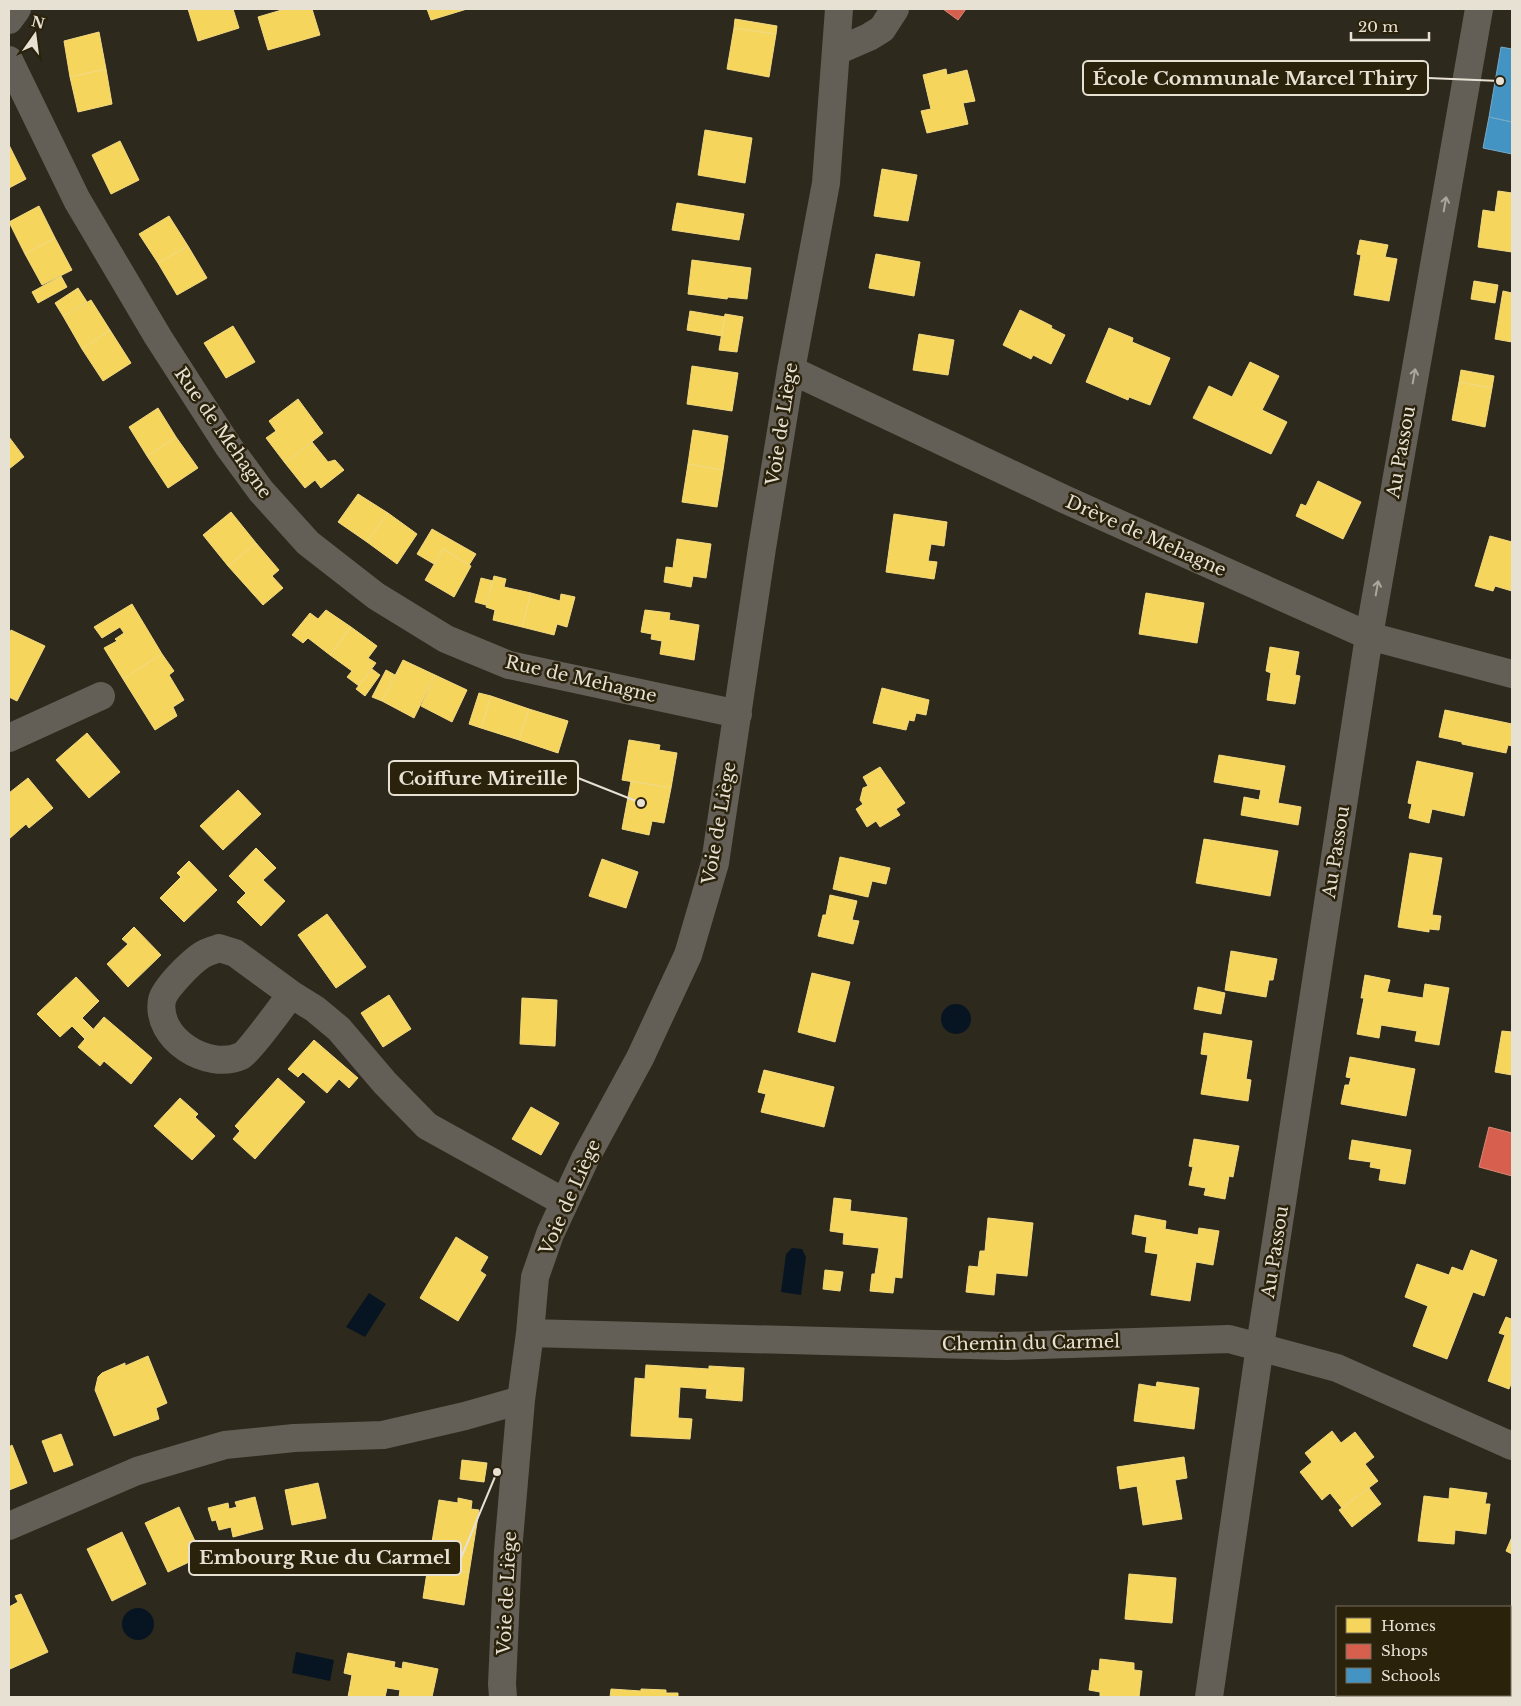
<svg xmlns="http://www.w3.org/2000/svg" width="1521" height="1706" font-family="'Libre Baskerville',serif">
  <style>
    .water { fill: #061521 }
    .homes { fill: #f6d55c; stroke: #f2d980 }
    .shops { fill: #d6604d; stroke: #db8776 }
    .schools { fill: #4393c3; stroke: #74aac8 }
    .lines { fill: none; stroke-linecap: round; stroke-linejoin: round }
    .minor { stroke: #635f56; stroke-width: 28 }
    .oneway { stroke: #aca69b }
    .labels { text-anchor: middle; stroke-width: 5; stroke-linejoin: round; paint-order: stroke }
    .street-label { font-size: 18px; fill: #e7e1d4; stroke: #2b220c }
    .leader { fill: none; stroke: #e7e1d4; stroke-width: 2 }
    .callout-dot { fill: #e7e1d4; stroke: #2b220c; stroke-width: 2 }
    .callout { fill: #2b220c; stroke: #e7e1d4; stroke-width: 2 }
    .callout-label { font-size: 19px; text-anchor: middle; font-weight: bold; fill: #e7e1d4 }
  </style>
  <rect width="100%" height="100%" fill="#2e291d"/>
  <!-- water -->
  <path class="water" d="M941 1019a15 15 0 1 1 30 0a15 15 0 1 1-30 0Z
    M792,1248l10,1 4,8 -5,38 -20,-3 5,-38z
    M369,1293l17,11 -21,33 -19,-10z
    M122 1624a16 16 0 1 1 32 0a16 16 0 1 1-32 0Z
    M296,1652l38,8 -4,21 -38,-8z"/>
  <!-- homes -->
  <path class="homes" d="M188,9h45l6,19 -41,13z
    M285,9h27l8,26 -52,15 -10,-33z
    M427,9h40l-36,11z
    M735,19l42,7 -1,8 -42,-6z
    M734,28l42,6 -7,43 -42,-8z
    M99,32l7,37 -36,8 -6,-36z
    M106,69l6,35 -34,8 -8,-35z
    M946,69l1,6 20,-5 8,31 -12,2 5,21 -41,9 -6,-22 10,-2 -8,-34z
    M705,130l47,8 -7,45 -47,-8z
    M120,141l19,39 -28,14 -19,-39z
    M9,145l17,34 -17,9z
    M882,169l35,6 -9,46 -34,-5z
    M1498,191l14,2v59l-34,-5 5,-37 12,2z
    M677,203l67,11 -5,26 -67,-10z
    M39,206l16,32 -30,16 -16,-32z
    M169,216l19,30 -30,17 -19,-29z
    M55,238l17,32 -30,15 -17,-31z
    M1360,240l28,5 -3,12 12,2 -8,42 -35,-6 7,-40 -4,-1z
    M188,246l19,32 -30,17 -19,-32z
    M876,254l44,8 -6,34 -45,-8z
    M692,260l59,8 -4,31 -19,-2 -1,2 -39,-5z
    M61,276l6,11 -29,16 -6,-11z
    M1474,281l24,4 -3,18 -24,-4z
    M78,288l9,14 -24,14 -8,-13z
    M1503,291l9,2v49l-17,-3z
    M91,300l19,30 -28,19 -19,-33z
    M1020,310l32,16 -1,2 14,7 -14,29 -18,-9 -2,4 -28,-14z
    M690,311l35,6 -3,19 -35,-6z
    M725,314l18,3 -6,35 -18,-2z
    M233,326l22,36 -29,16 -22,-35z
    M1109,328l24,10 -1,4 38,16 -20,47 -21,-8 -1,3 -42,-18z
    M110,330l21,33 -28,18 -21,-32z
    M919,334l35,6 -6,35 -35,-5z
    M1250,362l29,14 -17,34 25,12 -16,32 -78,-36 16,-32 23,11z
    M692,366l46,7 -6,38 -45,-7z
    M1461,370l33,6 -2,12 -33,-6z
    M1459,382l33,6 -7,39 -33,-7z
    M298,399l25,34 -38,30 -19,-25 10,-7 -7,-10z
    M158,408l18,29 -29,19 -18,-29z
    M693,430l35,6 -5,34 -35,-6z
    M9,437l15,20 -15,12z
    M176,437l22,31 -30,20 -21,-32z
    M312,442l16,20 7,-2 9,10 -23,18 -6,-8 -10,8 -20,-25z
    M688,464l35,6 -6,37 -35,-5z
    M1318,481l43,21 -18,37 -47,-23 5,-12 5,2z
    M358,494l30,19 -21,29 -29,-20z
    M231,512l25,31 -28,23 -25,-31z
    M388,513l29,21 -20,30 -30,-22z
    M894,514l53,8 -3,24 -13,-2 -3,17 9,1 -3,17 -48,-7z
    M432,529l44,25 -7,11 -26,-16 -9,15 -17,-10z
    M1490,536l22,6v49l-17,-5 -2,5 -18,-5z
    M677,539l34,5 -5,34 -13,-2 -2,11 -27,-5 2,-15 7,1z
    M256,543l23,27 -7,6 11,12 -20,17 -35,-39z
    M443,549l28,17 -17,31 -29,-17z
    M494,576l12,3 -2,8 27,6 -9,34 -29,-7 2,-10 -9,-3z
    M481,578l12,3 -7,24 -11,-3z
    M531,593l29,8 1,-7 14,3 -8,30 -10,-3 -3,11 -32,-8z
    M1146,593l58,10 -7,40 -58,-9z
    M132,604l30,50 -39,25 -19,-31 13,-7 -2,-2 9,-6 -4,-6 -18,11 -8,-11z
    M326,610l25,17 -21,28 -22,-17 -5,5 -11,-8 18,-22 8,6z
    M645,610l25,3 -1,7 30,5 -5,35 -34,-6 2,-13 -11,-2 1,-5 -11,-2z
    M351,627l26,19 -9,12 8,5 -17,23 -12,-9 5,-6 -22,-16z
    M11,630l34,16 -28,55 -8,-4v-62z
    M1270,647l29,5 -4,23 5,1 -5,28 -28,-4 4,-27 -5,-2z
    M162,654l12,17 -5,4 15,25 -11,7 4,9 -22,14 -32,-51z
    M403,660l32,15 -21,43 -32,-17z
    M372,669l8,6 -15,21 -9,-7z
    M386,670l9,5 -13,26 -10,-4z
    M435,675l32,15 -15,32 -31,-16z
    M882,688l47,12 -3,15 -10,-2 -2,8 -5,-1 -3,10 -33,-7z
    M479,693l12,3 -10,32 -12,-4z
    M491,696l38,13 -10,31 -38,-12z
    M529,709l39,12 -10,32 -39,-13z
    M1445,710l67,14v22l-4,-1 -2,8 -44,-9v-2l-23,-5z
    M87,733l33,39 -31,26 -33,-38z
    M629,740l31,5 -1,5 18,3 -6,35 -49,-8z
    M1219,755l66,11 -7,37 23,4 -3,18 -57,-10 3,-18 15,3 2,-10 -47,-8z
    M1417,761l56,12 -9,43 -32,-7 -3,14 -20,-5 3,-14 -4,-1z
    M880,767l25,36 -9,6 4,6 -20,12 -4,-6 -9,6 -11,-18 7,-5 -3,-4 3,-12 5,-2 -5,-9z
    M28,778l25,30 -24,20 -3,-4 -17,15v-46z
    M631,781l40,7 -7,35 -12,-2 -3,14 -27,-6z
    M238,790l23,24 -38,36 -23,-24z
    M1204,839l74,12 -8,45 -74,-13z
    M256,848l20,20 -13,12 22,21 -24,25 -24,-24 9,-9 -17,-17z
    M1410,853l32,5 -10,57 9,1 -2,14 -10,-1v3l-31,-5z
    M840,857l50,11 -4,16 -14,-3 -4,16 -35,-8z
    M602,859l36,13 -12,36 -37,-12z
    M189,861l28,29 -33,32 -24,-24 21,-21 -4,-4z
    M830,895l27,6 -5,19 7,1 -6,23 -35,-8 5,-21h3z
    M327,914l39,53 -30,21 -38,-53z
    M134,927l27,28 -33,32 -21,-23 21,-20 -6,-5z
    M1231,951l46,8 -4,21h-4l-3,17 -41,-7z
    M812,973l38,9 -15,60 -37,-10z
    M1365,975l25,5 -3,12 36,6 2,-14 24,4 -10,57 -24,-4 2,-10 -36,-6 -2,13 -22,-4 7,-36h-3z
    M76,977l23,24 -17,17 11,11 -8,10 -13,-13 -12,11 -23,-23z
    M1198,987l27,6 -4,21 -27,-5z
    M389,995l22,34 -28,18 -22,-34z
    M522,998l35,2 -2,46 -35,-2z
    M104,1017l48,41 -21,26 -27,-23 -4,5 -22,-19z
    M1502,1031l10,1v43l-17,-3z
    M1204,1033l48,8 -6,38 5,1 -3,21 -47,-7 7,-39 -7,-1z
    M314,1040l44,38 -9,10 -10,-9 -12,14 -24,-21 -5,5 -10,-8z
    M1350,1057l65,12 -9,47 -65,-12 4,-19h4l2,-7 -5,-1z
    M764,1070l70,17 -10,40 -63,-15 5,-18 -8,-2z
    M278,1078l27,24 -50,57 -22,-20 7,-8 -5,-5z
    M180,1098l18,16 -3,3 20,19 -23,24 -38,-34z
    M531,1107l28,16 -18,32 -29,-16z
    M1194,1139l45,7 -6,31 -4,-1 -4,23 -21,-4 2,-7 -17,-3 4,-18 -4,-1z
    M1352,1140l59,10 -6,34 -26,-4 2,-11 -11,-2 1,-5 -22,-3z
    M834,1198l17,2 -1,11 57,7 -5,60 -7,-1 -2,16 -23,-2 2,-17h3l4,-26 -36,-4 1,-11 -14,-2z
    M1135,1215l31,6 -1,8 33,6 1,-7 20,3 -6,34 -17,-3 -6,39 -39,-6 7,-41 -13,-2 2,-15 -15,-3z
    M988,1218l45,5 -6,53 -31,-3 -2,22 -28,-3 3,-26 9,1 2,-16h5z
    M456,1237l32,20 -8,14 6,4 -28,46 -38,-23z
    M1471,1250l26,10 -13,36 -11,-4 -26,67 -34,-13 15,-40 -23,-9 12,-33 32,11 3,-8 11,4z
    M825,1270l18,2 -3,19 -17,-2z
    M1512,1316v65l-3,8 -21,-8 17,-46 -6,-2 7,-16 5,2z
    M148,1356l19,47 -11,5 3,11 -45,17 -19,-46 3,-13 4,-4 23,-10v3z
    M646,1365l63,4v-3l35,2 -2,33 -36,-3 1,-9 -27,-2 -2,31 14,1 -2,20 -59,-3 4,-58 10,1z
    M1157,1382l42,6 -5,41 -60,-8 5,-37 17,3z
    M1332,1431l9,12 14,-11 19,25 -9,7 13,17 -36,27 -12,-15 -8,7 -22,-28 12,-10 -7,-9z
    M61,1434l12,31 -19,7 -12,-31z
    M12,1445l15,38 -18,7v-43z
    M1184,1457l3,21 -12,2 7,39 -39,6 -6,-39 -17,3 -3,-22z
    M462,1460l25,3 -3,19 -24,-3z
    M318,1483l8,35 -34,7 -7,-35z
    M1369,1488l12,16 -29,23 -13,-17z
    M1450,1488l37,5 -2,11h5l-4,30 -31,-4 -1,14 -36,-3 6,-45 25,3z
    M255,1497l8,32 -30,8 -2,-10 -12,3 -3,-10 -4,1 -4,-13 20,-5 1,6 8,-2 -2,-5z
    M458,1498l14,3 -1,8 8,1 -10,63 -41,-7 11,-66 19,3z
    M179,1507l23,49 -34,16 -23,-49z
    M122,1532l24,52 -34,17 -25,-52z
    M1512,1537v17l-6,-3z
    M428,1566l41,7 -5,32 -41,-7z
    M1129,1574l47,4 -4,45 -47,-4z
    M21,1594l27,58 -38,17 -1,-3v-59l9,-5 -3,-6z
    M348,1653l47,9 -1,5 8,2 1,-7 35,7 -6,28h-33l1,-7 -13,-2 -2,9h-37l4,-22 -8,-2z
    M1100,1659l34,4v7l8,1 -3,26h-39v-5l-11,-2 3,-20 7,1z
    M611,1689l30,2v-2l25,1v3h12v4h-68z"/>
  <!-- shops -->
  <path class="shops" d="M943,9h23l-8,11z
    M1489,1127l23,6v43l-33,-9z"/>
  <!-- schools -->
  <path class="schools" d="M1501,47l11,2v73l-23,-5z
    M1489,117l23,5v32l-29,-6z"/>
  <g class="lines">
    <!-- minor -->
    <path class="minor" d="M9,20l8,-11
      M837,51l32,-14 13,-8 13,-20
      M9,60l68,140 81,137 70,109 33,45 47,52 68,53 70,43 63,26 229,49
      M791,370l273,129 305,137 143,38
      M9,738l92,-42
      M291,994c-7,10 -42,58 -50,62 -33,15 -86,-17 -79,-56 3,-12 29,-38 40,-45 5,-3 12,-5 17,-7l16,5 56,41 24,15 24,20 46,54 42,43 137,76
      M530,1333l476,13 223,-7 108,29 175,78
      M9,1526l128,-55 88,-26 69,-7 89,-3 82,-19 56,-16
      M503,1697l-1,-13 6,-133 13,-151 9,-67 5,-56 15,-43 35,-75 55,-101 48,-103 27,-92 47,-315 29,-178 35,-187 13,-174
      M1209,1697l51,-351 109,-710 110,-627"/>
  </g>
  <!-- one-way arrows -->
  <defs><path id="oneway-shaft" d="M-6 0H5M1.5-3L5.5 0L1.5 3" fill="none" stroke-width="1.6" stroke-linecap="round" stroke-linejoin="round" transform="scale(1.25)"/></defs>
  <g class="oneway">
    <use href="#oneway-shaft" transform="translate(1445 204) rotate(-80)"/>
    <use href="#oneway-shaft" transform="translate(1414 376) rotate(-80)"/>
    <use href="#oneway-shaft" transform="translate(1377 588) rotate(-80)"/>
  </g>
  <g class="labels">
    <!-- street labels -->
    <g class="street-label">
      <text transform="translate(782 424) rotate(-81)" y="6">Voie de Liège</text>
      <text transform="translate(223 433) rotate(55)" y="6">Rue de Mehagne</text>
      <text transform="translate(1401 452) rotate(-80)" y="6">Au Passou</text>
      <text transform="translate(1146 536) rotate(24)" y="6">Drève de Mehagne</text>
      <text transform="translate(581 679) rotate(13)" y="6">Rue de Mehagne</text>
      <text transform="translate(719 823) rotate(-80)" y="6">Voie de Liège</text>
      <text transform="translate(1336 852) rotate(-81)" y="6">Au Passou</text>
      <text transform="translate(570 1197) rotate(-66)" y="6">Voie de Liège</text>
      <text transform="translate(1275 1252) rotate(-81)" y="6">Au Passou</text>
      <text transform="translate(1031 1343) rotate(-1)" y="6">Chemin du Carmel</text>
      <text transform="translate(507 1593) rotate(-87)" y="6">Voie de Liège</text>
    </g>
  </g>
  <!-- callouts -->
  <path class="leader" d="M1500 81L1428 78M641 803L578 778M497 1472L461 1558"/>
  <g class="callout-dot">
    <circle cx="1500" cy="81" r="5"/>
    <circle cx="641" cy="803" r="5"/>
    <circle cx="497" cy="1472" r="5"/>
  </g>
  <g class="callout">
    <rect x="1083" y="61" width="345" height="34" rx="5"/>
    <rect x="389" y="761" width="189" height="34" rx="5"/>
    <rect x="189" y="1541" width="272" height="34" rx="5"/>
  </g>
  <g class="callout-label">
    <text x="1255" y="85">École Communale Marcel Thiry</text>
    <text x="483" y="785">Coiffure Mireille</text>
    <text x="325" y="1564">Embourg Rue du Carmel</text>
  </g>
  <!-- border -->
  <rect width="1521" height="1706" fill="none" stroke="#e7e1d4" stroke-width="20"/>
  <!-- legend -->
  <rect x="1336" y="1606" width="175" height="90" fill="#2b220c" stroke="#766e5c"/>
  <rect x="1346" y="1618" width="25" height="15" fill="#f6d55c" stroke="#766e5c"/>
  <text x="1381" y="1631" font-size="15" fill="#e7e1d4">Homes</text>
  <rect x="1346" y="1644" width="25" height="15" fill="#d6604d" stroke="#766e5c"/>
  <text x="1381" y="1656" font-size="15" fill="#e7e1d4">Shops</text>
  <rect x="1346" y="1668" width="25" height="15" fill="#4393c3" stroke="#766e5c"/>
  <text x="1381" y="1681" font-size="15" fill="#e7e1d4">Schools</text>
  <!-- north arrow -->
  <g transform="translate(35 35) rotate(14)" stroke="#2b220c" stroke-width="4" paint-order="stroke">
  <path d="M0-4L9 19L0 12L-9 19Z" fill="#e7e1d4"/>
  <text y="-8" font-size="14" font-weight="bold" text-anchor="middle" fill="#e7e1d4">N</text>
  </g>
  <!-- scale -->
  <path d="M1351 32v8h78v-8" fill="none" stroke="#e7e1d4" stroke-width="2.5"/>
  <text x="1358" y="32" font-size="15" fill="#e7e1d4" stroke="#2b220c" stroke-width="4" paint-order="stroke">20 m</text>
</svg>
